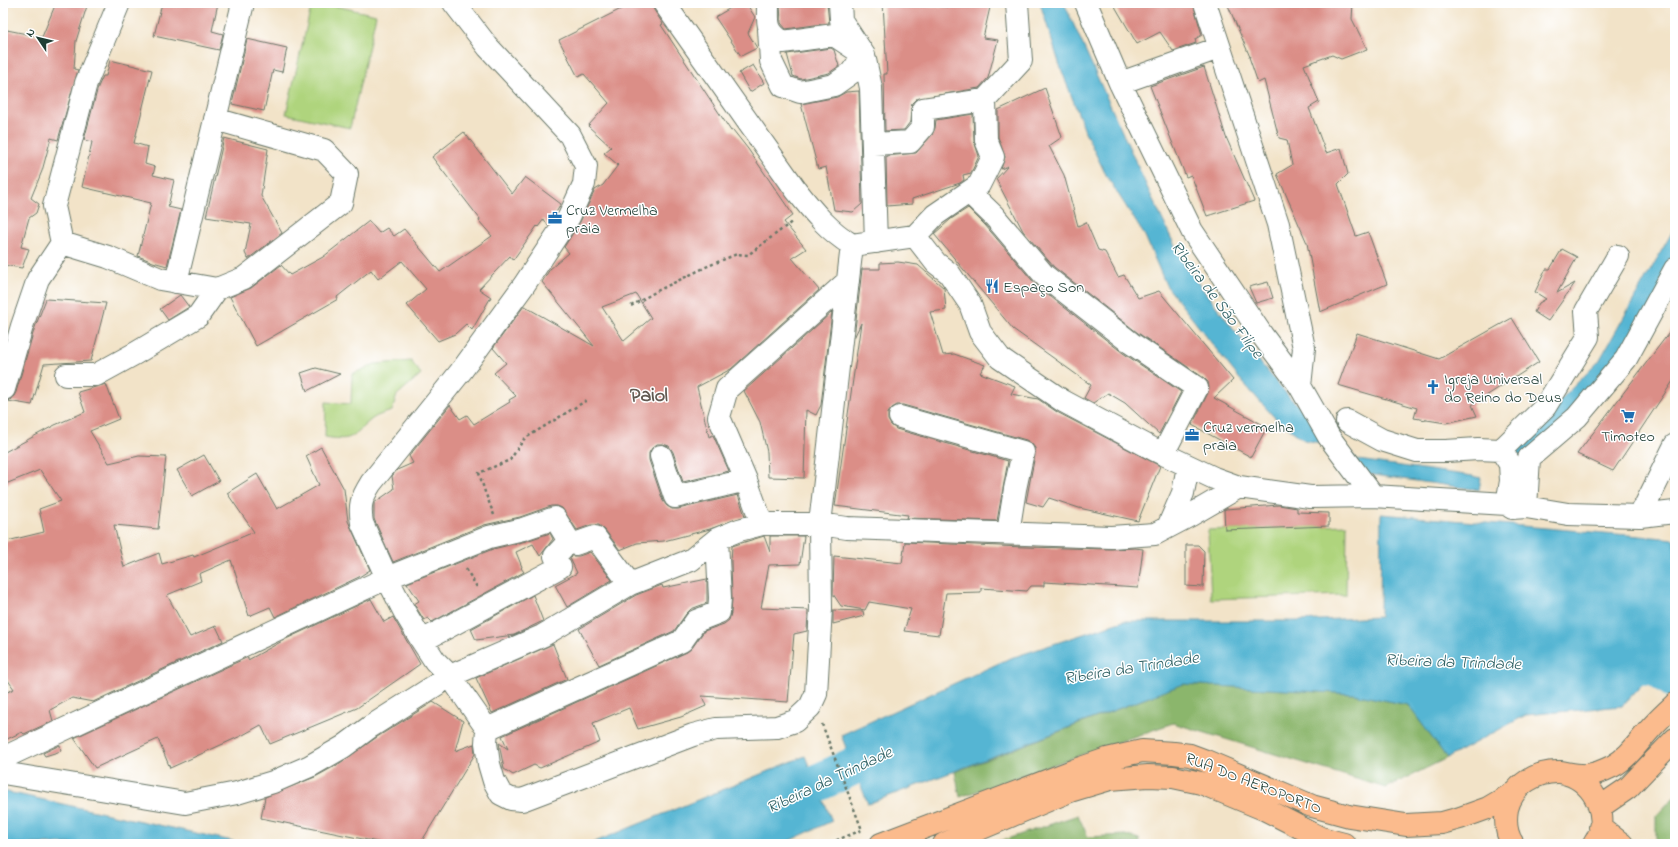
<svg xmlns="http://www.w3.org/2000/svg" width="1678" height="847" font-family="'Indie Flower',sans-serif">
  <style>
    .green { fill: #afd47d; stroke: #678858 }
    .forest { fill: #8bb66c; stroke: #557a50 }
    .water { fill: #54b5d3; stroke: #3a7984 }
    .lines { fill: none; stroke-linecap: round; stroke-linejoin: round }
    .river { stroke: #54b5d3; stroke-width: 38 }
    .building { fill: #db8e87; fill-rule: evenodd }
    .minor-casing { stroke: #697768; stroke-width: 24 }
    .major-casing { stroke: #697768; stroke-width: 24 }
    .path { stroke: #697768; stroke-width: 2.5; stroke-dasharray: 3 3; stroke-linecap: butt }
    .minor { stroke: #fff; stroke-width: 22 }
    .major { stroke: #fbbb8d; stroke-width: 22 }
    .labels { text-anchor: middle; stroke-width: 3; stroke-linejoin: round; paint-order: stroke }
    .poi-label { font-size: 16px; fill: #1f3d34; stroke: #fff; text-anchor: start }
    .street-label { font-size: 16px; fill: #1f3d34; stroke: #fff }
    .water-label { font-size: 17px; font-style: italic; fill: #2f6164; stroke: #fff }
    .district-label { font-size: 20px; font-weight: bold; fill: #615951; stroke: #fff }
  </style>
  <rect width="100%" height="100%" fill="#fff"/>
  <filter id="ink" filterUnits="userSpaceOnUse"><feTurbulence type="fractalNoise" baseFrequency=".025" numOctaves="2"/><feDisplacementMap in="SourceGraphic" scale="8" xChannelSelector="R" yChannelSelector="G"/><feConvolveMatrix kernelMatrix="1 2 1 2 8 2 1 2 1" color-interpolation-filters="sRGB"/></filter>
  <filter id="wash" filterUnits="userSpaceOnUse"><feTurbulence type="fractalNoise" baseFrequency=".012" numOctaves="4" result="noise"/><feDisplacementMap in="SourceGraphic" scale="16" xChannelSelector="R" yChannelSelector="G"/><feGaussianBlur stdDeviation="0.9" result="paint"/><feColorMatrix in="noise" values="0 0 0 0 0 0 0 0 0 0 0 0 0 0 0 0 0 1.4 0 .05"/><feComposite in="paint" operator="in"/></filter>
  <g filter="url(#wash)">
    <rect width="100%" height="100%" fill="#f2e3c8"/>
    <!-- green -->
    <path class="green" d="M312,3h10l54,12 -26,113 -64,-14z
      M411,361l10,13 -24,21 -5,16c-6,2 -15,4 -20,8 -21,17 -17,23 -47,18l1,-35 25,2 1,-30 23,-10z
      M1347,525l-1,70 -135,4 -3,-69z"/>
    <!-- forest -->
    <path class="forest" d="M1183,684l171,10 54,11 39,53 -61,30 -213,-65 -213,74 -5,-25z
      M1675,796v48h-12l-7,-5v-23z
      M1078,815l10,22 37,-2 14,4 1,5h-148z"/>
    <!-- water -->
    <path class="water" d="M1040,3h24l84,186 36,76 74,95 33,39 20,16 47,45 115,16 8,2 -2,12 -119,-17 -33,-29 -23,-4 -30,-23 -36,-40 -72,-92 -21,-49 -39,-61 -20,-41 -26,-68z
      M1675,227v56l-138,175 -20,37 -4,-45 19,-22 67,-67z
      M1381,514l294,25v110l-53,57 -96,9 -79,43 -39,-53 -54,-11 -171,-10 -315,120 -27,-69 167,-76 115,-38h176l81,-4z
      M805,756l27,65 -50,23h-192z
      M3,791l243,53h-243z"/>
    <g class="lines">
      <!-- river -->
      <path class="river" d="M1606,664l49,2 20,14
        M690,844l39,-20 172,-80"/>
    </g>
    <g id="blocks">
      <!-- building -->
      <path class="building" d="M56,3h18l13,3 -11,35 -2,28 4,1 -20,70 -7,-2 -9,33 -11,27 8,6 -3,9 -7,5 -8,29 8,2 -7,19 -19,-3v-221l4,-14 35,7z
        M162,3h56l-6,28 11,3 -4,16 -65,-14z
        M633,3h18l3,7 9,14 -2,1 70,106 2,-1 15,19 45,66 -9,7 22,27 -14,9 27,32 -88,79 -34,18 12,50 4,-2 16,36 -46,11 -10,-30 -4,-6 -6,-2h-6l-5,4 -3,5v7l14,41 4,5 5,3h6l60,-14 7,21 -35,13 -46,12 -27,2 -17,7 -15,-20 -6,-5h-8l-14,5 -15,-22 -5,-2h-6l-31,11 -36,8 -91,37 -19,-43v-16l20,-14 -2,-13 5,-6 16,-7 -4,-7 41,-51 10,14 7,-4 7,9 36,-22 -1,-2 7,-4 -22,-23 12,-10 -13,-15 31,-42 70,40 -52,-64 8,-13 19,-16 -5,-6 16,-25 15,-32 8,-5 15,-20 -14,-12 7,-6 -23,-21 21,-23 -25,-29 -6,3 -19,-37zM636,294l15,24 -27,23 -22,-34z
        M739,3h7l9,14 -7,16 9,15 -16,8 -26,-39z
        M780,3h47l2,20 -43,6 -5,-6z
        M883,3h23l-1,2 43,2 1,-4h42l-8,35 15,2 -10,38 -9,10 -63,11 -4,4 -1,6 -1,13 -6,8 -19,1 -1,-57h3z
        M1113,3h80l9,32 -7,4 1,4 -23,8 -13,-19 -23,12z
        M1227,3h126l-1,16 15,30 -26,10 -9,-4 -28,10 15,37 -10,6 17,45 15,-5 7,26 -10,10 18,52 12,-4 19,52 -67,28 -13,-69 -30,-69 15,-9 -5,-25 -8,-2 -15,-58 -6,3 -9,-26h1z
        M247,39l40,9 -5,24 -9,-2 -9,41 -32,-7z
        M831,48l3,2 5,16 -10,7 -28,6 -8,-3 -6,-22z
        M110,60l42,10 -18,73 14,4 -3,17 10,3 -2,8 21,5 -6,27 13,3 -14,56 -14,-4 -15,-6 13,-53 -69,-16 10,-45 -8,-2 14,-53 5,-11h3z
        M753,65l11,18 -14,9 -11,-19z
        M1204,67l22,70 28,64 -47,15 -16,-41 -5,2 -36,-91z
        M1045,88l17,49 -13,9 15,29 14,51 8,-4 12,28 7,2 13,25 6,-2 14,23 21,-7 74,89 -19,18 53,29 -16,30 -59,-32 16,-32 1,-5 -1,-6 -4,-4 -66,-45 -84,-66 -31,-36 -27,-52 12,-13 -7,3 4,-12 -7,-20v-27z
        M859,91l3,113 -9,8 -19,-2 -8,-43 -8,2 -17,-65 36,-7 9,-5z
        M973,114l1,27 5,15 -8,17 -8,2 1,5 -4,3 -48,16v5l-25,2 -1,-50 30,-3 16,-18 3,-7 1,-8z
        M464,132l48,62 13,-17 36,27 -13,22 -4,-7 -6,8 -1,-1 -24,34 -3,-4 -31,33 12,8 -19,33 -6,-6 -11,10 -17,7 -31,-36 19,-16 -24,-28 -24,18 -7,-9 -34,27 1,2 -82,47 -26,-49 21,-9 30,-23 9,10 33,-18 46,-36 10,12 8,-5 7,8 10,-7 36,43 52,-36 -13,-15 1,-2 -48,-62z
        M224,138l44,11 -7,47 21,37 -34,26 -3,-6 6,-29 -45,-7z
        M968,208l17,17 52,61 86,67 58,39 -22,42 -34,-31 -17,-10 -15,10 -9,-5 7,-13 -78,-56 -79,-95 17,-15z
        M1562,249l15,8 -20,36 18,-10 -27,38 -14,-9 5,-9 7,-4 -11,-7 11,-23h4z
        M898,262l20,3 26,23 2,22 -16,2 13,43 11,-1 31,11 -5,8 35,13 -4,8 27,5 19,13 103,54 -22,55 -59,-13 -30,-10 -6,9 -17,-5 9,-47v-7l-4,-5 -5,-3 -123,-35h-6l-5,3 -4,5v7l3,5 5,4 112,32 -11,60 -90,-3 1,-3 -73,-9 26,-183 -7,15 8,-69h18v-6z
        M1268,282l5,16 -17,5 -7,-16z
        M180,295l9,12 -21,13 -8,-11z
        M46,299l60,4 -15,58 -47,3 -12,41 -24,-4 5,-3 3,-6 18,-62z
        M832,312l-11,93 -5,10 -10,-5 -2,68 -36,-1 -1,-25 -7,-30 -16,-31z
        M1512,318l27,44 -67,43 5,11 -31,7 -32,-5 3,-10 -79,-23 19,-52 82,26z
        M1675,325v53l-62,93 -36,-17z
        M316,368l24,6 -33,17 -6,-18z
        M106,384l13,35 -29,12 19,32 30,-7 27,1 -8,72 -44,-4 10,42 35,-14 3,11 31,-9 1,2 60,-25 -27,-39 30,-19 20,35 42,-24 -13,-29 15,-9 23,42 4,32 22,49 -11,7 -84,40 -5,-10 -21,9 -18,-56 -32,14 2,7 -34,14 23,42 26,-11 7,15 -130,61 -21,-4 -22,12 3,11 -29,13 -2,-2 -19,9v-47l11,-5 -11,-16v-131l41,-10 -5,-23 22,-8 -21,-31 -37,15v-32l52,-28 30,-13 -7,-20z
        M204,455l15,26 -27,15 -15,-26z
        M1279,505l18,3v4l32,1v13l-104,4 -1,-20 2,-1z
        M550,533l3,6 -13,17 -7,-12 -17,8 6,15 -1,1 3,4 -92,50 -4,-4 -4,2 -10,-16 5,-3 -12,-18 86,-34 33,-8z
        M764,536l6,16v-16h34l-4,28 -31,1 -8,43 47,2 -1,21 -13,3 -6,68 -86,-6 4,10 -25,11 -43,12 -9,-21 -36,15 7,19 -60,26 -6,-3 -21,10 -9,-6 -5,-26 9,6 -6,-13 185,-84 5,-4 12,-17 20,-7 5,-4 2,-7 1,-14 -1,-38 1,-15z
        M905,542l119,5 87,2 24,-1 8,1 -5,39 -94,-6v4h-13l-4,5 -46,-3v4l-35,1 -7,42 -35,-4 7,-22 -42,-7 -4,8 -24,-4 -8,-12 1,-38 68,7z
        M1186,545h12l6,6 -1,36 -17,-1z
        M590,552l22,28 -45,27 -12,-22 22,-12 -7,-15 2,-2h7z
        M707,579v24l-16,6 -5,5 -12,17 -75,34 -20,-36 57,-34 26,-10 1,3z
        M533,595l10,26 -29,14 -38,5 -5,-11z
        M371,599l13,23 9,-5 27,47 -63,44 -87,36 -9,-19 -18,10 -73,33 -12,-29 -63,29 -21,-30 174,-81v3l38,-21z
        M833,610l30,1 1,5 -31,8z
        M553,644l14,35 -75,34 -16,-35z
        M433,702l30,19 -8,30 19,-7 1,10 -55,90h-33l-126,-26 4,-21 50,-20 22,-12 40,-28z
        M60,745l1,6 -16,5 -2,-3z"/>
    </g>
  </g>
  <g filter="url(#ink)">
    <use href="#blocks" fill-opacity="0" stroke="#697768" stroke-width="1"/>
    <g class="lines">
      <defs>
        <path id="minor" d="M119,3l-33,80 -32,123 8,37 46,14 52,22 57,10 27,-11 97,-75 6,-29 -23,-24 -109,-31
          M454,3l34,44 82,88 16,31 -2,18 -15,33 -45,68 -62,85 -91,113c-10,16 -12,22 -9,40l25,55 17,33 18,30 13,20 15,15 37,53 -1,14 3,21 5,17 7,13 10,5 11,1 171,-65 23,-6 61,-2 18,-6 15,-14 6,-13 5,-86 -1,-84 32,-279
          M664,3l132,187c18,23 32,40 56,55l63,-9 21,27 13,10 21,31 10,28 20,26 63,43 92,49 59,28 25,9 71,10 63,-1 134,8 5,4 14,-1 42,7 72,2 35,-4
          M768,3c0,20 -3,27 15,39l51,-7 30,20 -13,18 -17,12 -34,7 -17,-6 -12,-25 -2,-32
          M840,3l1,17 23,35 7,33 5,154
          M1086,3l34,80 72,148 70,104 38,51
          M1205,3l73,221 26,124 -4,38 29,51 44,59
          M1120,83l99,-35
          M873,144l37,-2 13,-15v-18l62,-9
          M969,192l25,24 51,60 86,67 66,45 -34,66
          M915,236l20,-21 44,-30 14,-28 -7,-17 -1,-40 36,-39 -4,-58
          M176,282l67,-279
          M66,375h30l40,-22 62,-37 19,-27
          M4,389l18,-63 16,-47 24,-36
          M900,417l123,35 -8,37 -7,44
          M1347,421l35,19 35,11h29l32,-2 23,1 9,14 1,17 -4,23
          M1501,450l44,-43 43,-70 -2,-26 32,-55
          M661,456l14,41 71,-17 16,44
          M746,480l-27,-63 8,-28 121,-108
          M1526,507l3,-49 48,-41 49,-58 49,-90
          M1640,516l35,-71
          M1168,527l15,-34 5,-27
          M569,541l6,3 20,-7 35,47
          M487,729l195,-88 14,-20 23,-9 1,-14 -3,-59
          M3,758l384,-180 102,-41 34,-8 32,-11 14,23 -14,15 5,11 -138,74
          M3,773l182,30 52,-10 36,-11 37,-16 33,-19 27,-20 80,-51 92,-40 88,-52 61,-24 26,-21 22,-9 23,-6h58l27,4 264,9 44,-3 36,-19 48,-28"/>
        <path id="major" d="M1567,774c28,8 45,45 27,70
          M1600,807l28,-19 47,-49
          M1600,827l22,17
          M881,844l194,-74 32,-11 35,-8 32,2 16,2 16,6 106,45 37,10 57,9 36,-2 18,-5 28,-10 27,-16
          M944,844l126,-53 40,-12 38,-3 25,1 28,6 65,27 55,28 23,6
          M1513,844c-7,-10 -8,-23 -6,-35 6,-24 29,-38 53,-37 8,1 18,4 27,3 9,-1 18,-5 26,-9 16,-9 26,-25 38,-38 8,-9 16,-16 24,-24"/>
      </defs>
      <!-- minor casing -->
      <use href="#minor" class="minor-casing"/>
      <!-- major casing -->
      <use href="#major" class="major-casing"/>
      <!-- path -->
      <path class="path" d="M631,306l26,-15 51,-25 29,-12 11,1 45,-34
        M494,515l-9,-23 -6,-19 31,-13 14,-21 63,-39
        M466,569l11,18
        M822,724l40,106 -35,14
        M843,844l9,-4 1,4"/>
      <!-- minor -->
      <use href="#minor" class="minor"/>
      <!-- major -->
      <use href="#major" class="major"/>
    </g>
  </g>
  <!-- icons -->
  <defs>
    <symbol id="office-bare" viewBox="-9 -9 18 18"><path d="M-6-3h4V-5.5h4V-3h4V5H-6ZM-1-4.5V-3h2v-1.5ZM-6 0V1H6V0Z" fill="#1f6fb2" stroke="#fff" stroke-width="2.5" paint-order="stroke"/></symbol>
    <symbol id="restaurant-bare" viewBox="-9 -9 18 18"><path d="M-5-6h1v4h1v-4h1v4h1v-4h1v5L-1.5 .5V6h-2V.5L-5-1ZM5-6V6H3V1.5H1.5Q1.5-4 5-6Z" fill="#1f6fb2" stroke="#fff" stroke-width="2.5" paint-order="stroke"/></symbol>
    <symbol id="church-bare" viewBox="-9 -9 18 18"><path d="M-1.2-6h2.4v3.5h3.3v2.4h-3.3V6h-2.4V-.1h-3.3v-2.4h3.3Z" fill="#1f6fb2" stroke="#fff" stroke-width="2.5" paint-order="stroke"/></symbol>
    <symbol id="supermarket-bare" viewBox="-9 -9 18 18"><path d="M-6-5.5h2.5l.6 2H6L4.5 2H-2.5L-4.4-4H-6ZM-1.5 3.2a1.3 1.3 0 1 0 .1 0ZM3 3.2a1.3 1.3 0 1 0 .1 0Z" fill="#1f6fb2" stroke="#fff" stroke-width="2.5" paint-order="stroke"/></symbol>
  </defs>
  <g fill-rule="evenodd">
    <use href="#office-bare" x="545" y="208" width="20" height="20"/>
    <use href="#restaurant-bare" x="982" y="276" width="20" height="20"/>
    <use href="#church-bare" x="1423" y="377" width="20" height="20"/>
    <use href="#supermarket-bare" x="1618" y="406" width="20" height="20"/>
    <use href="#office-bare" x="1182" y="425" width="20" height="20"/>
  </g>
  <g class="labels">
    <!-- poi labels -->
    <g class="poi-label">
      <text x="566" y="215">Cruz Vermelha<tspan x="566" dy="18">praia</tspan></text>
      <text x="1003" y="292">Espaço Son</text>
      <text x="1444" y="384">Igreja Universal<tspan x="1444" dy="18">do Reino do Deus</tspan></text>
      <text x="1203" y="432">Cruz vermelha<tspan x="1203" dy="18">praia</tspan></text>
      <text x="1628" y="441" text-anchor="middle">Timoteo</text>
    </g>
    <!-- street labels -->
    <g class="street-label">
      <text transform="translate(1254 782) rotate(21)" y="6">RUA DO AEROPORTO</text>
    </g>
    <!-- water labels -->
    <g class="water-label">
      <text transform="translate(1218 299) rotate(53)" y="6">Ribeira de São Filipe</text>
      <text transform="translate(1453 661) rotate(2)" y="6">Ribeira da Trindade</text>
      <text transform="translate(1131 667) rotate(-9)" y="6">Ribeira da Trindade</text>
      <text transform="translate(829 779) rotate(-25)" y="6">Ribeira da Trindade</text>
    </g>
    <!-- district labels -->
    <g class="district-label">
      <text x="649" y="401">Paiol</text>
    </g>
  </g>
  <!-- margin -->
  <rect width="1678" height="847" fill="none" stroke="#fff" stroke-width="16"/>
  <!-- north arrow -->
  <g transform="translate(38 38) rotate(305)" stroke="#ffffff" stroke-width="3" paint-order="stroke">
  <path d="M0-3L7 15L0 10L-7 15Z" fill="#1f3d34"/>
  <text y="-6" font-size="11" font-weight="bold" text-anchor="middle" fill="#1f3d34">N</text>
  </g>
</svg>
